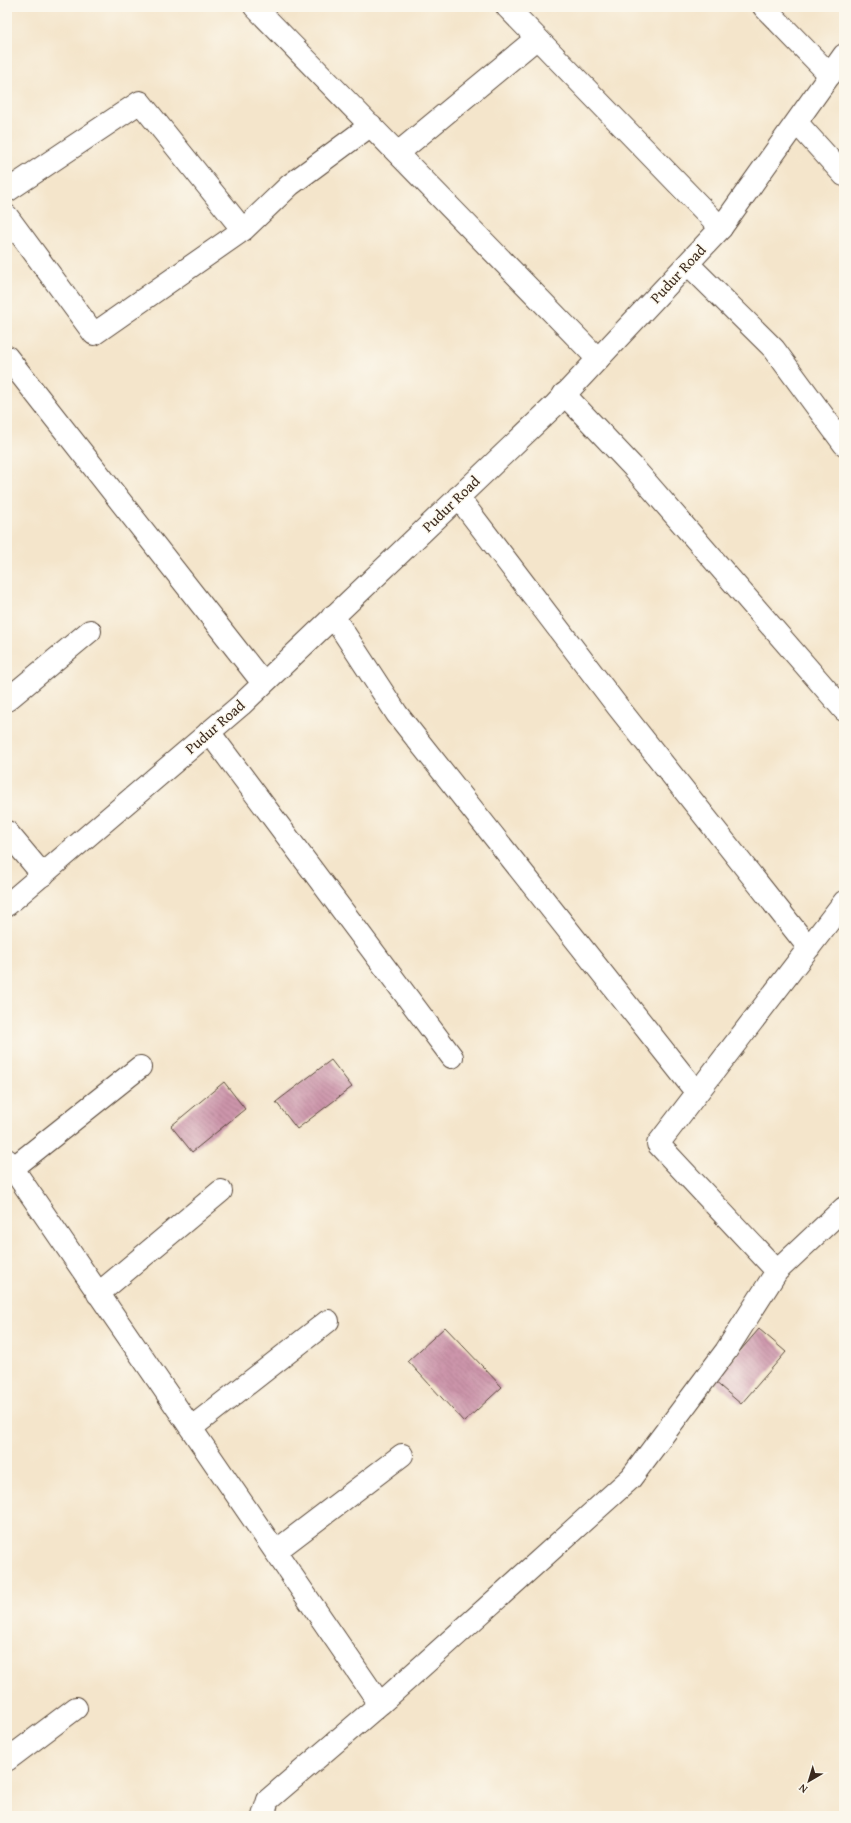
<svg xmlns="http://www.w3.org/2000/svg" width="851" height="1823" font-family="'Gentium Book Plus',serif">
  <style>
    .building { fill: url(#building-back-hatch) }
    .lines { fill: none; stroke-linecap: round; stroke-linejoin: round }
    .minor-casing { stroke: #574638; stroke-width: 24 }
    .tertiary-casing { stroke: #574638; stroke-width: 24 }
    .minor { stroke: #fff; stroke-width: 22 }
    .tertiary { stroke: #fff; stroke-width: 22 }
    .labels { text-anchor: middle; stroke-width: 3; stroke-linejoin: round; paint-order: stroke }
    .street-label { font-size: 15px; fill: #3b2a1e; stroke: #fbf7ec }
  </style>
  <defs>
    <pattern id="building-back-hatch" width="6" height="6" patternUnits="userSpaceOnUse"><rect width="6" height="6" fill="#cc94aa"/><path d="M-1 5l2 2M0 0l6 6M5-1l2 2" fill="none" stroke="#a7798a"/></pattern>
  </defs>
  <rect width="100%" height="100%" fill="#fbf7ec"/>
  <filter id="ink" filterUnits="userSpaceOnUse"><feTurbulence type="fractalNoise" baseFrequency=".025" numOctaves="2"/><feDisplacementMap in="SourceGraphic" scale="8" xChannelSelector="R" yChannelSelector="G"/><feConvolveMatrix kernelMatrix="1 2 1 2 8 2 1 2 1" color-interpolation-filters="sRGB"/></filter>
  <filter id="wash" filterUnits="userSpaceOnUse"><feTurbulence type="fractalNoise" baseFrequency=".012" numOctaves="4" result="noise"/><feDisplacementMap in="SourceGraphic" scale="16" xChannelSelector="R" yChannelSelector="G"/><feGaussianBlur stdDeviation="0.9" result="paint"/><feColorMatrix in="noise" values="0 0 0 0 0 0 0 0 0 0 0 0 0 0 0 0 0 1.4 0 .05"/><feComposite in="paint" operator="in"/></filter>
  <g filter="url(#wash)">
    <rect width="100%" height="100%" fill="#f4e5cb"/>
    <g id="blocks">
      <!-- building -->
      <path class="building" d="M331,1060l21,27 -55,42 -21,-27z
        M224,1082l21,27 -53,43 -21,-26z
        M445,1327l57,60 -38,35 -56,-61z
        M759,1329l27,23 -45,52 -27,-23z"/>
    </g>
  </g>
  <g filter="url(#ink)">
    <use href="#blocks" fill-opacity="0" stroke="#574638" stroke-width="1"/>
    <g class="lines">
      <defs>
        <path id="minor" d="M255,7l343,352
          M507,7l214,221
          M764,7l66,68
          M797,123l47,52
          M398,153l139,-115
          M7,191l133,-89 103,128 -149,104 -87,-118
          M243,230l47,-45 81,-60
          M688,264l86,85 70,95
          M7,357l256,326
          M564,394l69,73 211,243
          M458,497l160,210 191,241
          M333,616l64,98 300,379
          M7,700l83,-69
          M209,732l243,325
          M7,832l36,43
          M7,1160l373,544
          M13,1168l127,-101
          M777,1271l-119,-127 186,-242
          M98,1294l123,-103
          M191,1428l137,-107
          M276,1551l126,-96
          M7,1760l69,-52
          M263,1816l5,-16 112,-96 251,-226 95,-127 51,-80 67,-63"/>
        <path id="tertiary" d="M7,905l234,-200 313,-299 167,-178 123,-173"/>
      </defs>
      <!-- minor casing -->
      <use href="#minor" class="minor-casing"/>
      <!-- tertiary casing -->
      <use href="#tertiary" class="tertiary-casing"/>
      <!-- minor -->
      <use href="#minor" class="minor"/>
      <!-- tertiary -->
      <use href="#tertiary" class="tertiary"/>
    </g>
  </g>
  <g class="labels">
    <!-- street labels -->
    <g class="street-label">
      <text transform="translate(678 274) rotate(-47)" y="5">Pudur Road</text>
      <text transform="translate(451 504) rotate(-44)" y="5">Pudur Road</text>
      <text transform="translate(215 727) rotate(-41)" y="5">Pudur Road</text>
    </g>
  </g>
  <!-- margin -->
  <rect width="851" height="1823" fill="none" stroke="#fbf7ec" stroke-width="24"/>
  <!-- north arrow -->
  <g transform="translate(809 1781) rotate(218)" stroke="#fbf7ec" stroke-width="3" paint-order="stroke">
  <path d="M0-3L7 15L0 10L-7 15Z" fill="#3b2a1e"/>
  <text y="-6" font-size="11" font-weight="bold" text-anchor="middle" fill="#3b2a1e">N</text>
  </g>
</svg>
